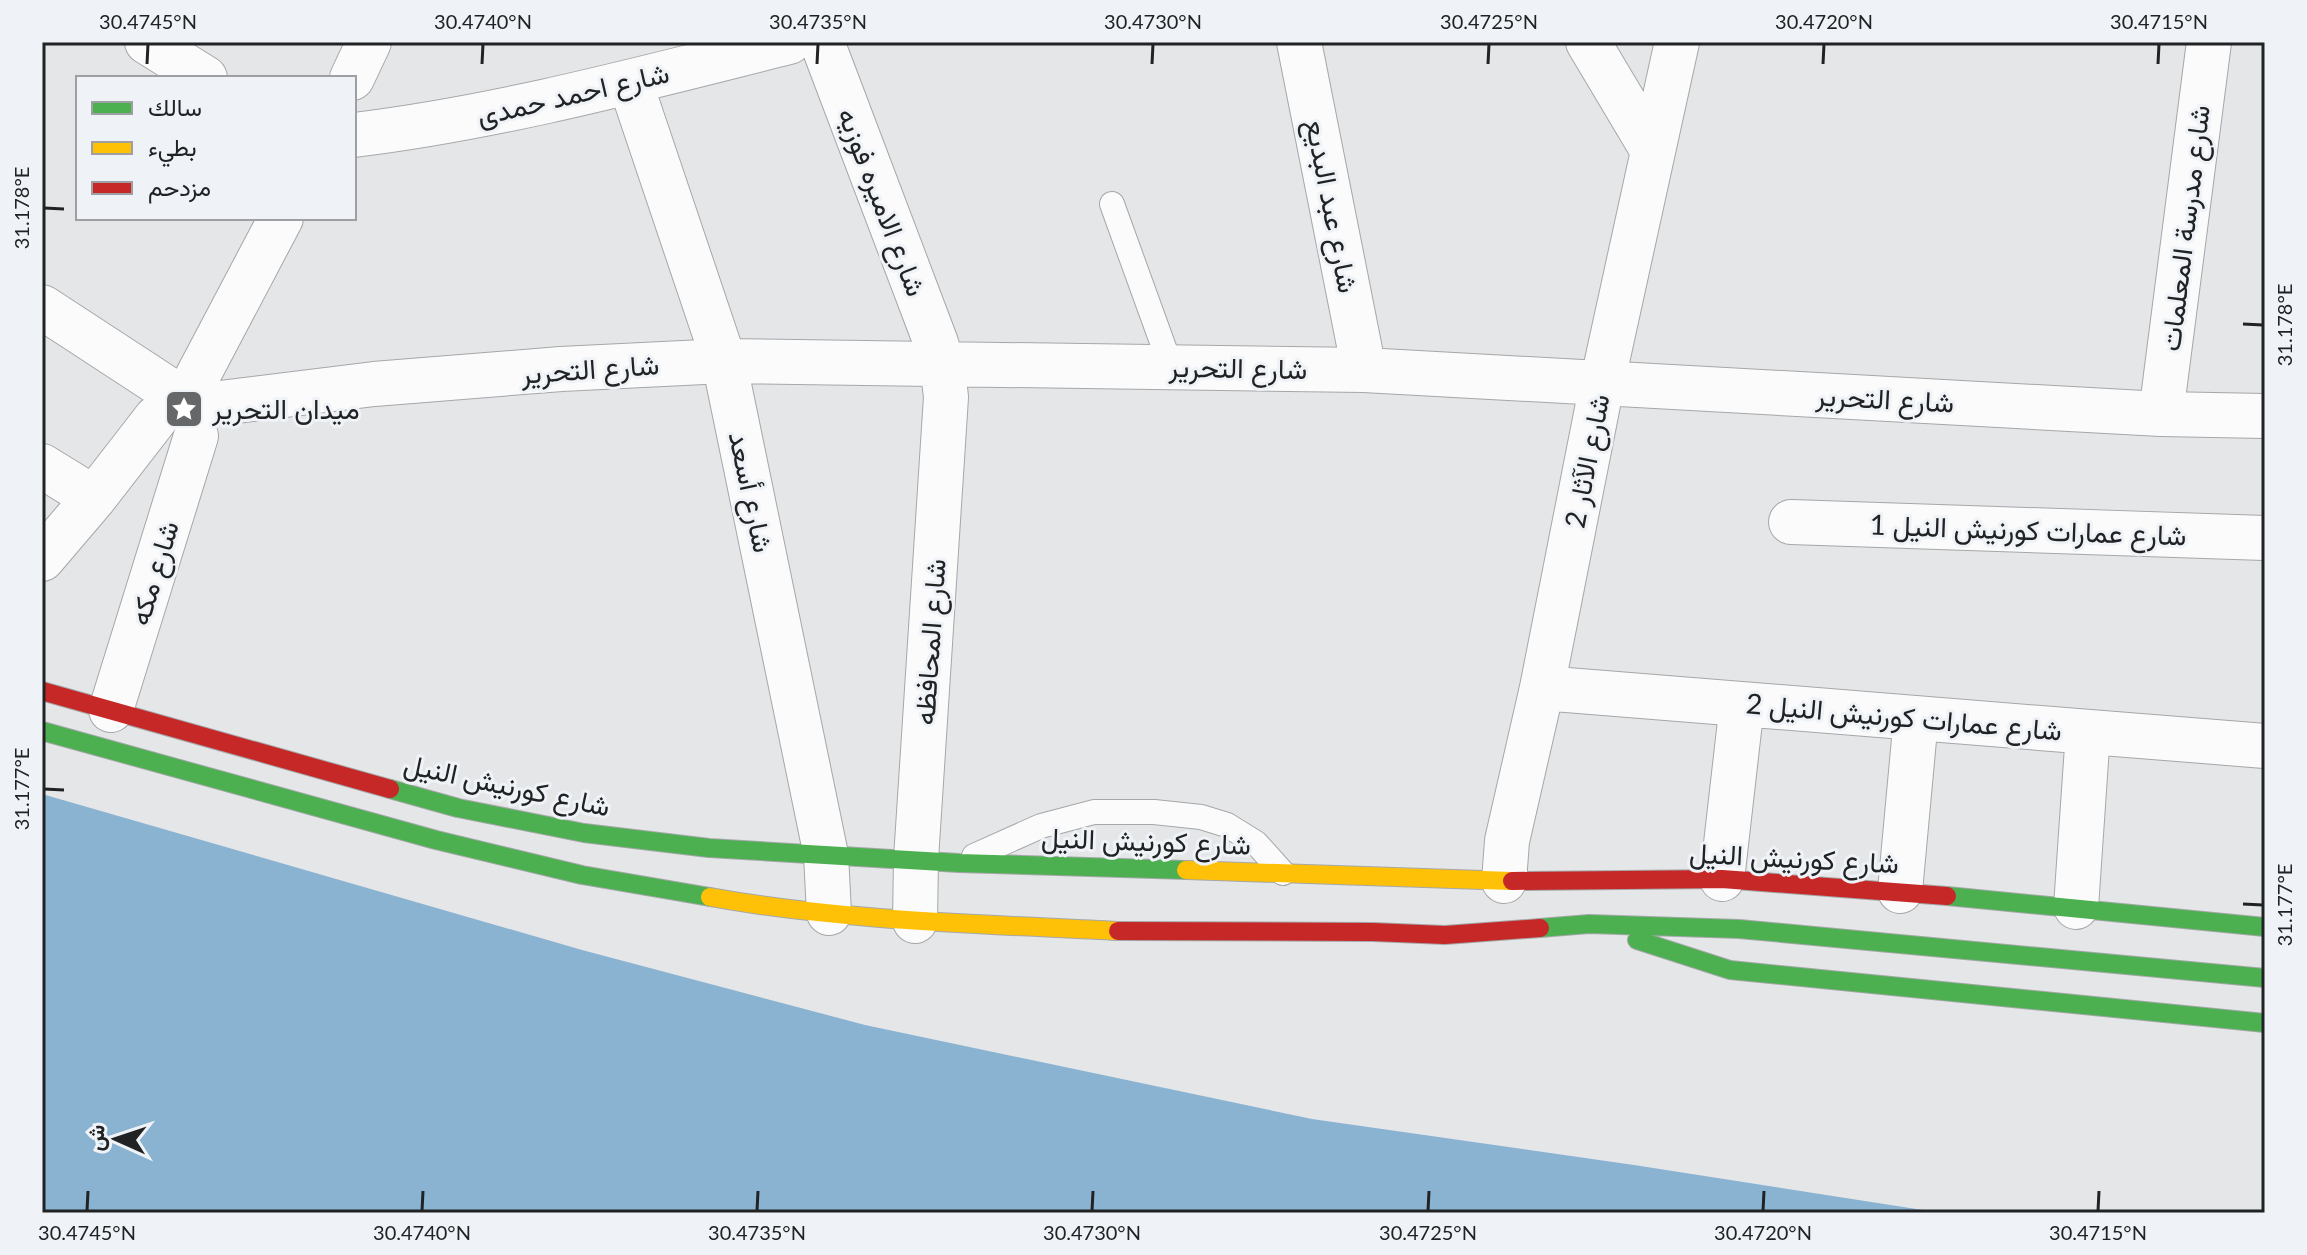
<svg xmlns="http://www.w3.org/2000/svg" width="2307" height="1255" font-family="Lato,Vazirmatn,sans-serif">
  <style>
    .water { fill: #8ab2d1 }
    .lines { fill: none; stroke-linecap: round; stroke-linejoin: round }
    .lane-casing { stroke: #a5a7a9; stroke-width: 26 }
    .street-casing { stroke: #a5a7a9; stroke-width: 46 }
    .fast-casing { stroke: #a5a7a9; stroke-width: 20 }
    .slow-casing { stroke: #a5a7a9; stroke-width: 20 }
    .jam-casing { stroke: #a5a7a9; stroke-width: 20 }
    .lane { stroke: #fbfbfc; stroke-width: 24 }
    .street { stroke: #fbfbfc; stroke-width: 44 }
    .fast { stroke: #4caf50; stroke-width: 18 }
    .slow { stroke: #ffc107; stroke-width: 18 }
    .jam { stroke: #c62828; stroke-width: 18 }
    .ticks { fill: none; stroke: #212224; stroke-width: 3 }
    .labels { text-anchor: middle; stroke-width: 6; stroke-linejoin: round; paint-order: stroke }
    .street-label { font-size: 28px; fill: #212224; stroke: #eff3f7 }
    .poi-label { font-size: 28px; fill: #212224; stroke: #eff3f7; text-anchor: start }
    .neatline { fill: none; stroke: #212224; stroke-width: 3 }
    .ticks-label { font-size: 20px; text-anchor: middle; fill: #212224 }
  </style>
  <rect width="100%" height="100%" fill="#e4e6e8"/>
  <!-- water -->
  <path class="water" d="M42,794l540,156 283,75 447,94 322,46 308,48h-1900z"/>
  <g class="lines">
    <defs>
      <path id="lane" d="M1112,204l59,163
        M974,856l67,-30 53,-14h60l47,5 26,8 29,18 27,30"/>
      <path id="street" d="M147,42l58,36
        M822,42l114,301 6,20 4,34 -30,462 -1,62
        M1299,42l65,328
        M1588,42l65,109
        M352,78l17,-36
        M630,82l94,279 102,494 3,58
        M354,135c147,-18 291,-57 435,-93
        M42,307l124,81
        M194,383l87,-165
        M212,404l162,-20 187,-15 163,-8 640,9 797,44 104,2
        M2161,414l48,-372
        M42,466l52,32
        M1791,522l474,16
        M42,559l52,-61 62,-80
        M1542,688l723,58
        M111,710l85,-274
        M1722,879l20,-175
        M1504,881l3,-40 35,-153 60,-304 75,-342
        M1900,891l16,-173
        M2076,907l12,-175"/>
      <path id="fast" d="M42,731l394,109 146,35 128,22
        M390,789l68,19 126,25 125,15 250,15 227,7
        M1947,896l318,31
        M1540,928l49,-4 150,5 526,49
        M1637,940l93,30 535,53"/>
      <path id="slow" d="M1186,870l326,11
        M710,897c134,24 272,27 408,34"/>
      <path id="jam" d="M42,691l348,98
        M1512,881l210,-2 225,17
        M1118,931l255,1 72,3 95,-7"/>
    </defs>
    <!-- lane casing -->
    <use href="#lane" class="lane-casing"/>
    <!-- street casing -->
    <use href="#street" class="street-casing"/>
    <!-- fast casing -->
    <use href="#fast" class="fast-casing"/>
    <!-- slow casing -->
    <use href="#slow" class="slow-casing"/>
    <!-- jam casing -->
    <use href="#jam" class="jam-casing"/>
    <!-- lane -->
    <use href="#lane" class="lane"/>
    <!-- street -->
    <use href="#street" class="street"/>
    <!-- fast -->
    <use href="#fast" class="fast"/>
    <!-- slow -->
    <use href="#slow" class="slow"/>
    <!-- jam -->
    <use href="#jam" class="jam"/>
  </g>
  <!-- ticks -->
  <path class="ticks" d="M147,64l1,-20M482,64l1,-20M817,64l1,-20M1152,64l1,-20M1488,64l1,-20M1823,64l1,-20M2158,64l1,-20M44,208l20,1M2243,324l20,1M44,789l20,1M2243,904l20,1M87,1211l1,-20M422,1211l1,-20M757,1211l1,-20M1092,1211l1,-20M1428,1211l1,-20M1763,1211l1,-20M2098,1211l1,-20"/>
  <!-- icons -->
  <defs>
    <symbol id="sight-square" viewBox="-11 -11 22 22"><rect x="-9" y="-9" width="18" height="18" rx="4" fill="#656769" stroke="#eff3f7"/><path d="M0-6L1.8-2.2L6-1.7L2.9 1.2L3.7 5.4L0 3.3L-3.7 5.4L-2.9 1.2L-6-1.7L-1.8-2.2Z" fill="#fff"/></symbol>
  </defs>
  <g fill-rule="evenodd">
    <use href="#sight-square" x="162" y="387" width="44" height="44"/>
  </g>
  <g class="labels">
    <!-- street labels -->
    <g class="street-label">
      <text transform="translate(573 94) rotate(-13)" y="10">شارع احمد حمدى</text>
      <text transform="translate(882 202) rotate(69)" y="10">شارع الاميره فوزيه</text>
      <text transform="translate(1332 206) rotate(79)" y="10">شارع عبد البديع</text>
      <text transform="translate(2185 228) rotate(-83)" y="10">شارع مدرسة المعلمات</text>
      <text transform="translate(1238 368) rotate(1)" y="10">شارع التحرير</text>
      <text transform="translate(590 369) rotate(-4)" y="10">شارع التحرير</text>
      <text transform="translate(1885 399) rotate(3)" y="10">شارع التحرير</text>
      <text transform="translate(1587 461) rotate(-79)" y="10">شارع الآثار 2</text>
      <text transform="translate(751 492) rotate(78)" y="10">شارع أسعد</text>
      <text transform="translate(2028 530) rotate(2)" y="10">شارع عمارات كورنيش النيل 1</text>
      <text transform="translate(154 573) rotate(-73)" y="10">شارع مكه</text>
      <text transform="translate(930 642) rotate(-86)" y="10">شارع المحافظه</text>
      <text transform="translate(1904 717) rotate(5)" y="10">شارع عمارات كورنيش النيل 2</text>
      <text transform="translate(507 785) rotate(12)" y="10">شارع كورنيش النيل</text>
      <text transform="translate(1146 841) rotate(2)" y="10">شارع كورنيش النيل</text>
      <text transform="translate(1794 858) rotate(3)" y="10">شارع كورنيش النيل</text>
    </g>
    <!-- poi labels -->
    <g class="poi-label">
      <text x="212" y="419">ميدان التحرير</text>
    </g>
  </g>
  <!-- border -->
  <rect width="2307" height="1255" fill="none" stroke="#eff3f7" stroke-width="88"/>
  <!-- legend -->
  <rect x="76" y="76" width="280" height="144" fill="#eff3f7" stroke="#9d9fa3" stroke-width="2"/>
  <rect x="92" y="102" width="40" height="12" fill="#4caf50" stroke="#9d9fa3" stroke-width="2"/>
  <text x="148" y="116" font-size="24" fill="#212224">سالك</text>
  <rect x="92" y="142" width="40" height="12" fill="#ffc107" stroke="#9d9fa3" stroke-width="2"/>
  <text x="148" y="156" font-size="24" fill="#212224">بطيء</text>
  <rect x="92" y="182" width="40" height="12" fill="#c62828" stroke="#9d9fa3" stroke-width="2"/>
  <text x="148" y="196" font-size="24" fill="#212224">مزدحم</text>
  <!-- north arrow -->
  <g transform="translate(116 1139) rotate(273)" stroke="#eff3f7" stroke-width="6" paint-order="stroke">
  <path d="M0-6L14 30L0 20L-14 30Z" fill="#212224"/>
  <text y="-12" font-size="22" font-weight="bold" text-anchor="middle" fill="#212224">ش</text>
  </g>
  <rect x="44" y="44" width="2219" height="1167" class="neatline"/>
  <g class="ticks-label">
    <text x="148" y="29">30.4745°N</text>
    <text x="483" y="29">30.4740°N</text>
    <text x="818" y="29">30.4735°N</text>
    <text x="1153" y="29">30.4730°N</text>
    <text x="1489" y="29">30.4725°N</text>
    <text x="1824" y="29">30.4720°N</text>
    <text x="2159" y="29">30.4715°N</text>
    <text transform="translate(22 208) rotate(-90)" y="7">31.178°E</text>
    <text transform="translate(2285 325) rotate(-90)" y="7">31.178°E</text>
    <text transform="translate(22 789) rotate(-90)" y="7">31.177°E</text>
    <text transform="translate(2285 905) rotate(-90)" y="7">31.177°E</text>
    <text x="87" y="1240">30.4745°N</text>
    <text x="422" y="1240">30.4740°N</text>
    <text x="757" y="1240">30.4735°N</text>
    <text x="1092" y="1240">30.4730°N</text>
    <text x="1428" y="1240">30.4725°N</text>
    <text x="1763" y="1240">30.4720°N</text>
    <text x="2098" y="1240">30.4715°N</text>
  </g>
</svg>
